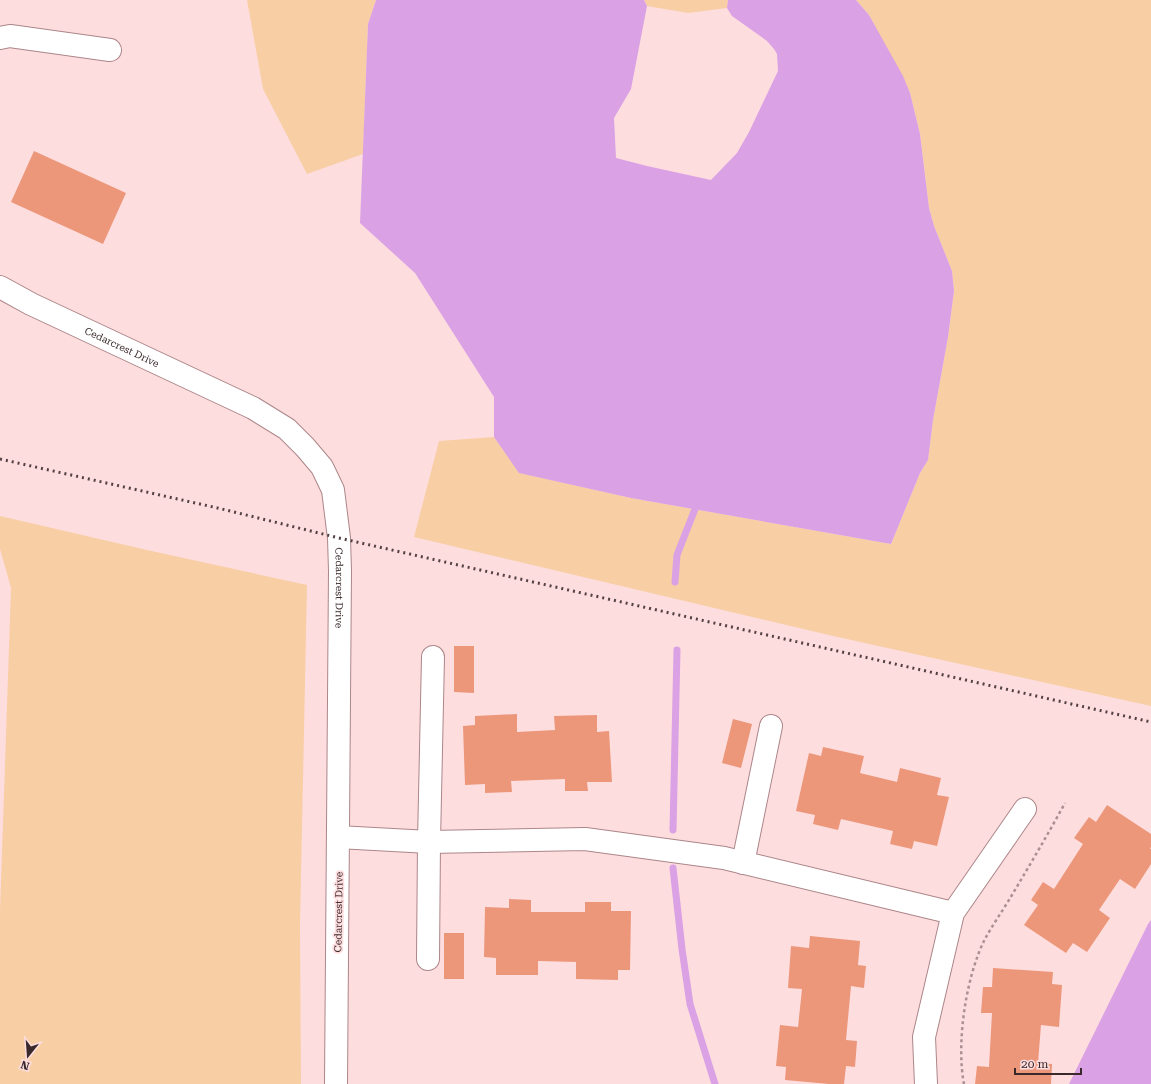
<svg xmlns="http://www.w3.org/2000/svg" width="1151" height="1084" font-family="'Roboto Serif',serif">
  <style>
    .green { fill: #f8cea5 }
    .water { fill: #daa1e4 }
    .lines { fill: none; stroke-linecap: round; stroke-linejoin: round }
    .stream { stroke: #daa1e4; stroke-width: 7 }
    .building { fill: #ec977a }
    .minor-casing { stroke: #ac8689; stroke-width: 24 }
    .path { stroke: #aa9092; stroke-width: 2.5; stroke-dasharray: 3 3; stroke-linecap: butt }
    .minor { stroke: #fff; stroke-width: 22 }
    .rail { stroke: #534143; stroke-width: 3; stroke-dasharray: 2 4; stroke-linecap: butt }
    .labels { text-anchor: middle; stroke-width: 3.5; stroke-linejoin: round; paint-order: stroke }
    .street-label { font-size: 10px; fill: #39292b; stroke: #fedddf }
  </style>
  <rect width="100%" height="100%" fill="#fedddf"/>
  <!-- green -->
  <path class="green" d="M247,0h129l-8,24 -5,130 -56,20 -44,-85z
    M644,0h84l-1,8 -39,5 -41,-7z
    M856,0h295v706l-318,-70 -419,-99 25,-96 55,-4 26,36 111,25 260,46 29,-71 8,-13 5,-40 15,-83 6,-46 -2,-20 -18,-45 -5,-18 -9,-74 -10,-41 -41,-78z
    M0,516l147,34 160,35 -7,340 1,159h-301v-173l11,-323 -11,-39z"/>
  <!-- water -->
  <path class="water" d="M376,0h268l3,6 -16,83 -17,29 2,40 31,8 64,14 26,-27 12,-21 29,-61 -1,-17 -3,-5 -7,-8 -35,-25 -5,-8 1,-8h128l13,15 34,61 7,17 10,41 9,74 5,18 18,45 2,20 -6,46 -15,83 -5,40 -8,13 -29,71 -260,-46 -112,-25 -25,-36v-40l-79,-124 -55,-50 8,-199z
    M1151,920v164h-82l79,-160z"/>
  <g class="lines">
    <!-- stream -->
    <path class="stream" d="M675,582l2,-27 18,-46
      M673,830l4,-180
      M673,868l9,81 8,55 25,80"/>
  </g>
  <!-- building -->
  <path class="building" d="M34,151l92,42 -23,51 -92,-42z
    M454,646h20v47l-20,-1z
    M517,714v18l38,-2 -1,-14 43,-1v17l12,-1 3,51h-25l1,9h-23v-12l-54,2 1,11 -27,1v-9l-20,1 -2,-59 12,-1v-9z
    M733,719l19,5 -11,44 -19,-5z
    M823,747l41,9 -4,17 37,9 3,-14 41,10 -4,17 12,2 -12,49 -23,-5 -2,8 -22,-5 3,-13 -52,-12 -3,11 -25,-6 2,-9 -19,-4 13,-58 12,3z
    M1107,805l44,29v13l-1,2h1v15l-16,25 -15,-10 -21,31 11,8 -23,34 -14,-9 -7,10 -42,-28 14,-20 -7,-5 12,-18 11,7 29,-45 -9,-6 15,-21 7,5z
    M509,899l22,1v12h54v-10h26v9h20l-1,59h-12v10l-42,-1v-17l-38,-1v14h-42v-17l-12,-1 1,-50 24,1z
    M444,933h20v46h-20z
    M810,936l50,5 -2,24 8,1 -2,22 -13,-2 -5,54 11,1 -2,26 -9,-1 -2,18h-15l-44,-4 1,-13 -10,-1 4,-41 18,2 4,-38 -14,-1 3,-42 18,2z
    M993,968l60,4 -1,12 10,1 -3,42 -18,-2 -3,38 14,1 -1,20h-76l2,-18 12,1 3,-54h-11l2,-26h9z"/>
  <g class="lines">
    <defs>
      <g id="minor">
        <path d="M0,38l10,-2 100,14"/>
        <path id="s1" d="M0,287l31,17 222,104 34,21 18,18 17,20 11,23 6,48 1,33 -4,513"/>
        <path d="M338,837l91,5 156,-3 139,19 229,55"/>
        <path d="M743,863l28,-137"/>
        <path d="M428,959l1,-117 4,-185"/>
        <path d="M926,1084l-2,-47 29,-124 72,-104"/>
      </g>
    </defs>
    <!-- minor casing -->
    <use href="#minor" class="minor-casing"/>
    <!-- path -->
    <path class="path" d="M964,1084c-8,-41 2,-108 21,-145 7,-13 16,-26 24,-39 19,-32 38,-64 56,-97"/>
    <!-- minor -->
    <use href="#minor" class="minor"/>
    <!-- rail -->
    <path class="rail" d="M0,459l222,50 117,29 812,184"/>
  </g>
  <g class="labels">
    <!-- street labels -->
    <g class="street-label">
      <text dy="4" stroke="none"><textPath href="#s1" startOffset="136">Cedarcrest Drive</textPath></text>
      <text dy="4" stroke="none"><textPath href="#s1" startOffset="496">Cedarcrest Drive</textPath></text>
      <text transform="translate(338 912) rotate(-89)" y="4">Cedarcrest Drive</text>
    </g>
  </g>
  <!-- north arrow -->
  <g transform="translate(28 1056) rotate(197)" stroke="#fedddf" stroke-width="3" paint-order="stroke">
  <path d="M0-3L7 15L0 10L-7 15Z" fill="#39292b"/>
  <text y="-6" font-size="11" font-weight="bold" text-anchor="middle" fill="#39292b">N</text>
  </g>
  <!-- scale -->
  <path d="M1015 1068v6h66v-6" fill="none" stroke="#39292b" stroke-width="2"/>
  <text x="1021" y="1068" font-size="12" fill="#39292b" stroke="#fedddf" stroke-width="3" paint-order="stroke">20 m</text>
</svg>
